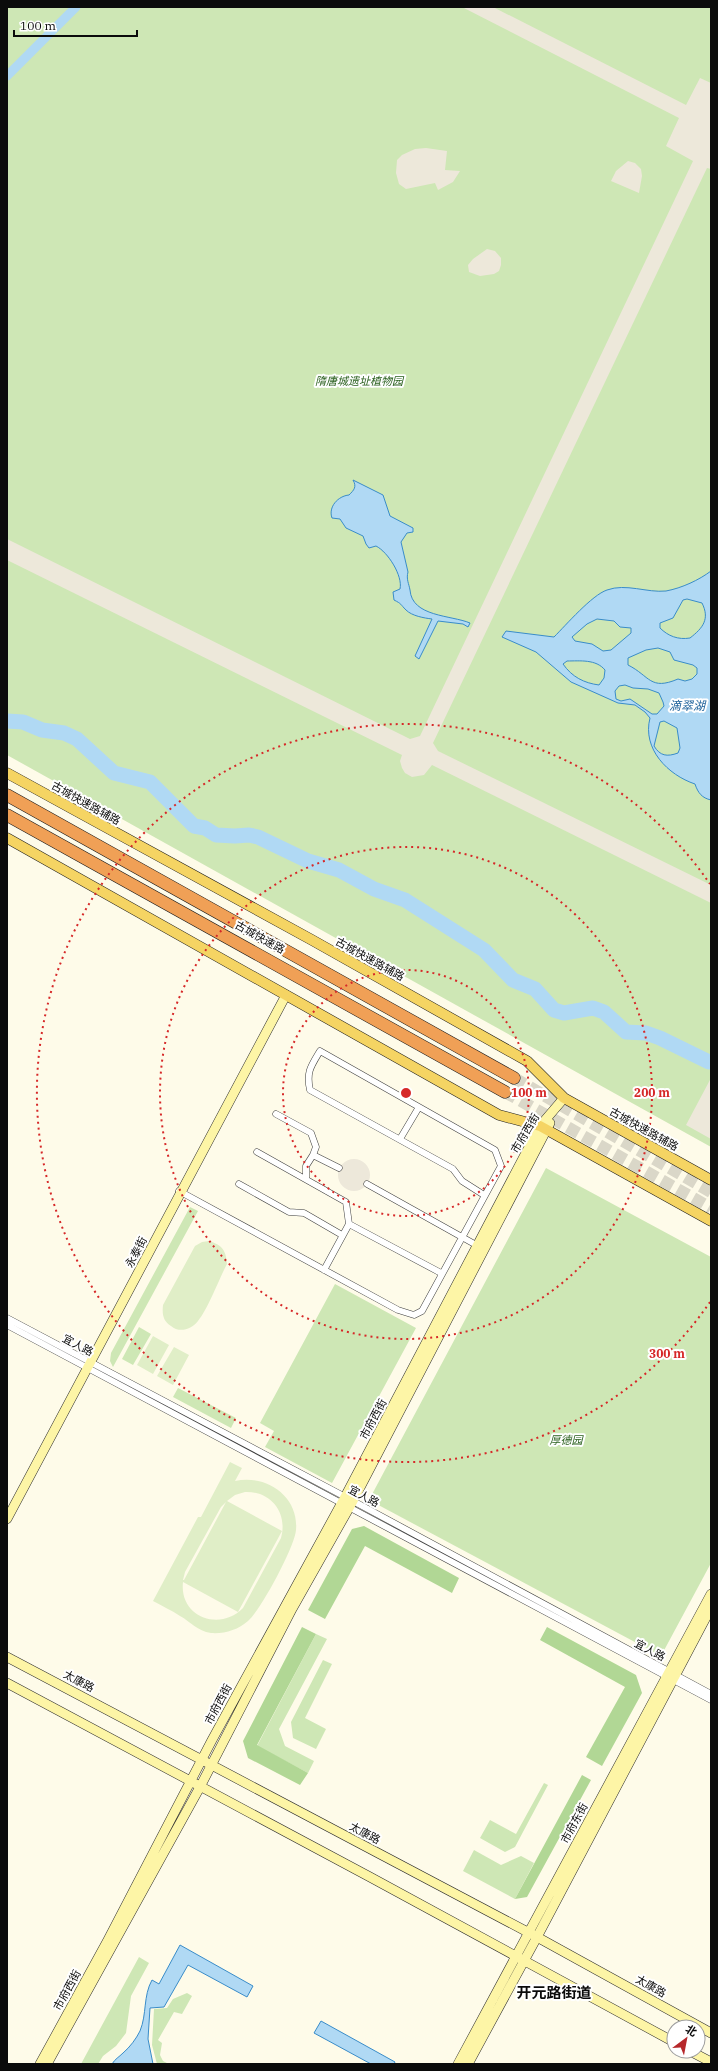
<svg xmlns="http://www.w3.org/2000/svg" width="718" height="2071" font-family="'IBM Plex Serif','Noto Sans SC',serif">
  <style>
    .green { fill: #cee7b5 }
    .forest { fill: #b1d795 }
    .pitch { fill: #e0eec7; fill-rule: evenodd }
    .plaza { fill: #ede8da }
    .water { fill: #b0d9f4; stroke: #398cc9; fill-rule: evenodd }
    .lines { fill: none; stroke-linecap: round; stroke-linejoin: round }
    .canal { stroke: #b0d9f4; stroke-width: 9 }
    .river { stroke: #b0d9f4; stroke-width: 15 }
    .highway-tunnel { stroke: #dad7c8; stroke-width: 12; stroke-dasharray: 12 6; stroke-linecap: butt }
    .street-casing { stroke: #3e3e3e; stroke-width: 7 }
    .secondary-casing { stroke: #2d2d2d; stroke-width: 10 }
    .primary-casing { stroke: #1c1c1c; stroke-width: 11 }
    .highway-casing { stroke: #1c1c1c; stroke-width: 13 }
    .street { stroke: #fff; stroke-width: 6 }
    .secondary { stroke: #fdf5a6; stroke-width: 9 }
    .primary { stroke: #f5d463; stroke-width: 10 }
    .highway { stroke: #f0a056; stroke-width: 12 }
    .ring { fill: none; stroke: #d62828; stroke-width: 2; stroke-dasharray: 2 4 }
    .labels { text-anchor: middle; stroke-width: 4; stroke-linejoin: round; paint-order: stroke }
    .park-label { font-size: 11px; font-style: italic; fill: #2a601e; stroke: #fff }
    .street-label { font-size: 11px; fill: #0b0b0b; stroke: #fff }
    .water-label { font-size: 12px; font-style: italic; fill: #195e98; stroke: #fff }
    .district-label { font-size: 15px; font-weight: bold; fill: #0b0b0b; stroke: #fff }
    .centre { fill: #d62828; stroke: #fff; stroke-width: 2 }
    .ring-label { font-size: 12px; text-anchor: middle; font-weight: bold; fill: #d62828; stroke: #fff; stroke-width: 4; stroke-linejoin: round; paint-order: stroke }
  </style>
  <rect width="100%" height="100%" fill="#fefbe9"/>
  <!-- green -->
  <path class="green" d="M7,7h704v1140l-704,-392z
    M546,1168l165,89v306l-50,93 -292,-156z
    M190,1207l8,4 -85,156 -3,-6 1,-8z
    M335,1284l81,44 -84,155 -67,-36 9,-16 -14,-8z
    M139,1327l12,7 -18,31 -11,-6z
    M178,1388l58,30 -5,10 -58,-31z
    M316,1634l11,5 -48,90 6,17 29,15 -6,12 -51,-27z
    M323,1660l9,4 -27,54 21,11 -10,20 -23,-11 -2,-16z
    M544,1783l4,2 -33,62 -10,5 -25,-14 10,-18 26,14z
    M474,1850l27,15 20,-9 13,7 -19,36 -52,-28z
    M139,1957l10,6 -18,33 -5,37 -10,13 -13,10 -5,8h-17z
    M187,1993l5,3 -10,18 -8,-2 -16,28 4,3 -2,12 3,6 6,3h-12l-5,-19 2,-36 13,-1 6,-9z"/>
  <!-- forest -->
  <path class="forest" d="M364,1526l95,52 -7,15 -87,-47 -40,73 -17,-9 44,-81z
    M302,1627l14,7 -59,111 51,28 -8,12 -52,-27 -5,-17z
    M547,1627l89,48 6,18 -40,73 -16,-9 39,-70 -85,-47z
    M582,1775l9,5 -64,117 -12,2z"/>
  <!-- pitch -->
  <path class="pitch" d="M209,1241c13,4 17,9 18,23 -8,15 -19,45 -29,57 -7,9 -19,12 -27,5 -8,-5 -9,-12 -8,-21l32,-59 7,-4z
    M153,1336l16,9 -16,29 -16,-9z
    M174,1347l15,8 -16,30 -16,-9z
    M230,1462l12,6 -7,13c31,-7 64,15 61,49 -1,16 -35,80 -48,91 -10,9 -24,13 -37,12 -14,-2 -20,-11 -31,-17 -9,-6 -18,-10 -27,-15l45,-84h3zM245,1492c26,-1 43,21 36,46l-38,70c-23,24 -64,9 -60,-26l55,30 44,-81 -55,-30 8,-6zM226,1502l-42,78h-1l2,-8 36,-65z"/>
  <!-- plaza -->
  <path class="plaza" d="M462,7h31l193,98 14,-27 11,5v86l-4,-1 -274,575 5,8 273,134v18l-279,-138 -8,10 -12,2 -7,-4 -3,-5 -2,-7 2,-6 -395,-195v-21l403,200 10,-3 273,-575 -27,-15 13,-28z
    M426,148l21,3 -2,19 15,1 -7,11 -15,8 -3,-7 -29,6 -7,-5 -3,-11 1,-13 5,-5 13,-6z
    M628,161l7,2 6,6 1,7 -3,17 -28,-12 5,-10z
    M487,249l8,2 6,7v7l-2,6 -5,3 -14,2 -11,-4 -1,-7 5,-6z
    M711,1078v61l-25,-14z
    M338 1175a16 16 0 1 1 32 0a16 16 0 1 1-32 0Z"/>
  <!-- water -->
  <path class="water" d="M353,480l30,15 7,21 23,12v4l-6,1 -6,9 7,30c-2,7 1,12 2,18 2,27 41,25 60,33l-2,4 -5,-3 -25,-3 -19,38 -4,-3 17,-37c-8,-1 -20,-3 -26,-9 -6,-6 -4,-6 -12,-10l-1,-8 7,-3c3,-13 -12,-37 -24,-43l-7,2 -3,-4 -3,-8 -17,-8 -6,-9 -8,-1c-4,-11 6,-22 17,-23 5,-5 8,-8 4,-15z
    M711,571v229c-9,-2 -13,-7 -16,-16 -27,-9 -53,-35 -45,-66l-5,-6 -10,-7 -17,-2 -47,-21 -35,-30 -34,-15 4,-6 48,6c12,-12 38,-42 53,-47 19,-7 40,3 59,1 16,-3 33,-11 45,-20zM687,599l15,4c8,16 1,25 -12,35 -12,2 -22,-2 -30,-10v-5l13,-5 10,-18zM597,619l17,2 6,6 11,1v5l-20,17 -8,1 -11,-7 -17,-3 -3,-4 15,-13zM658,648l12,4 4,8 19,5 4,3v6l-5,5 -7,2 -7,-2c-28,12 -28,-3 -50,-14v-7l18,-8zM567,661c13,0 29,-2 38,9l-1,8 -5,7c-15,-2 -27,-8 -36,-21zM625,685l8,3 15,1 11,4 4,9 1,4 -7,8h-5l-22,-15 -9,2 -5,-2 -1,-8 4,-5zM664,721l13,7 3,20 -2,5c-11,4 -18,3 -24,-7l6,-24z
    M180,1945l73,41 -6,11 -59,-32 -24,42 -14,1 -2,31 5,25h-41c3,-5 7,-7 11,-11 7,-6 13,-14 17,-22 7,-17 3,-35 12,-51l7,4z
    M321,2021l74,41 -1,2h-23l-57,-31z"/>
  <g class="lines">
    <!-- canal -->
    <path class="canal" d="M7,76l69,-69"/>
    <!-- river -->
    <path class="river" d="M7,721l16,1 19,8 22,3 13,6 37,34 36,9 44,44 11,2 11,7 19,1 14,-1 9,2 50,24 31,9 35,19 31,11 79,50 29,30 22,9 19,21 10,3 29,-5 11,4 22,20 20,1 14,5 49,24"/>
    <!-- highway-tunnel -->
    <path class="highway-tunnel" d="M514,1078l197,114
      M505,1092l206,116"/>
    <defs>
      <path id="street" d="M276,1114l35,19 5,14 -3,8 26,13
        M400,1139l19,-32
        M257,1152l89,50 3,22 92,49
        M306,1179v-13l7,-11
        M239,1184l50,28 15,1 38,22
        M367,1184l111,62
        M179,1191l219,119 16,5 8,-4 79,-145 -6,-16 -175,-99c-9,15 -14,21 -10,39l143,79 9,12 22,14
        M324,1270l25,-46
        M7,1318l346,183 358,193
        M7,1325l704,375"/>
      <path id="secondary" d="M7,1519l279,-524
        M7,1657l530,280 174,96
        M7,1683l363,194 304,165
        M690,2051l21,11
        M40,2064l68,-124 104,-200 133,-243 195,-371 24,-28
        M47,2064l153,-277 92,-178 61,-108 197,-378
        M458,2064l253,-470
        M468,2064l69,-127 174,-329"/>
      <path id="primary" d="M7,773l305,167 215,121 37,37 147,82
        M7,838l492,277 41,11 171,95"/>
      <path id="highway" d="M7,795l507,283
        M7,815l498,277"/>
    </defs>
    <!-- street casing -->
    <use href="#street" class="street-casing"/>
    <!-- secondary casing -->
    <use href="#secondary" class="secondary-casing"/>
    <!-- primary casing -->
    <use href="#primary" class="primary-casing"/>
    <!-- highway casing -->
    <use href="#highway" class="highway-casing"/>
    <!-- street -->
    <use href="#street" class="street"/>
    <!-- secondary -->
    <use href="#secondary" class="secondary"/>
    <!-- primary -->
    <use href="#primary" class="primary"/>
    <!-- highway -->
    <use href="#highway" class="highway"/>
  </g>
  <!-- distance rings -->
  <g class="ring">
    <circle cx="406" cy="1093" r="123"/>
    <circle cx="406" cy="1093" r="246"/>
    <path d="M710 1302A369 369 0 1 1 710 884"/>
  </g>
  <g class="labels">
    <!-- park labels -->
    <g class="park-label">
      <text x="359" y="385">隋唐城遗址植物园</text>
      <text x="566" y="1444">厚德园</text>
    </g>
    <!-- street labels -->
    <g class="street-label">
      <text transform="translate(86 803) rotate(29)" y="4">古城快速路辅路</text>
      <text transform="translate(260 937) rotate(29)" y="4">古城快速路</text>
      <text transform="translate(370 959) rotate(29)" y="4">古城快速路辅路</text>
      <text transform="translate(644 1129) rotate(29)" y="4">古城快速路辅路</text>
      <text transform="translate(525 1133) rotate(-59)" y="4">市府西街</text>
      <text transform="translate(136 1252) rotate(-62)" y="4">永泰街</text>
      <text transform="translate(78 1345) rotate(28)" y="4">宜人路</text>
      <text transform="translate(373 1419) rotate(-62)" y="4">市府西街</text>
      <text transform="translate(364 1496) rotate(28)" y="4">宜人路</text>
      <text transform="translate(650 1650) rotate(28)" y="4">宜人路</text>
      <text transform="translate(79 1681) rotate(28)" y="4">太康路</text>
      <text transform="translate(218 1704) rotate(-62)" y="4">市府西街</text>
      <text transform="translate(574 1823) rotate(-62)" y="4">市府东街</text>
      <text transform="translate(365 1833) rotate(28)" y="4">太康路</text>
      <text transform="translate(651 1986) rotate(29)" y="4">太康路</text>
      <text transform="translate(67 1990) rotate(-61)" y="4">市府西街</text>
    </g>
    <!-- water labels -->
    <g class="water-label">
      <text x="687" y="710">滴翠湖</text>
    </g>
    <!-- district labels -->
    <g class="district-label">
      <text x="554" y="1998">开元路街道</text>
    </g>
  </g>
  <circle cx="406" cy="1093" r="6" class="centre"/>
  <g class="ring-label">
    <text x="529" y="1097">100 m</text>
    <text x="652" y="1097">200 m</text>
    <text x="667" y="1358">300 m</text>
  </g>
  <!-- border -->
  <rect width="718" height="2071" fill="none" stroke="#0b0b0b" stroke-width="16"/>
  <!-- north arrow -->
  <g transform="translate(686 2039) rotate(32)"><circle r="19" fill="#ffffff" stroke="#9d9d9d"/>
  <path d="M0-3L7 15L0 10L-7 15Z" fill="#b6282b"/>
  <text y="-6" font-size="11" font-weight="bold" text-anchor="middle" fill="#0b0b0b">北</text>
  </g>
  <!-- scale -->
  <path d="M14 30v6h123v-6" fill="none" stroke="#0b0b0b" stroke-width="2"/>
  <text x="20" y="30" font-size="12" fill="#0b0b0b" stroke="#ffffff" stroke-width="3" paint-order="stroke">100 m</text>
</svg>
